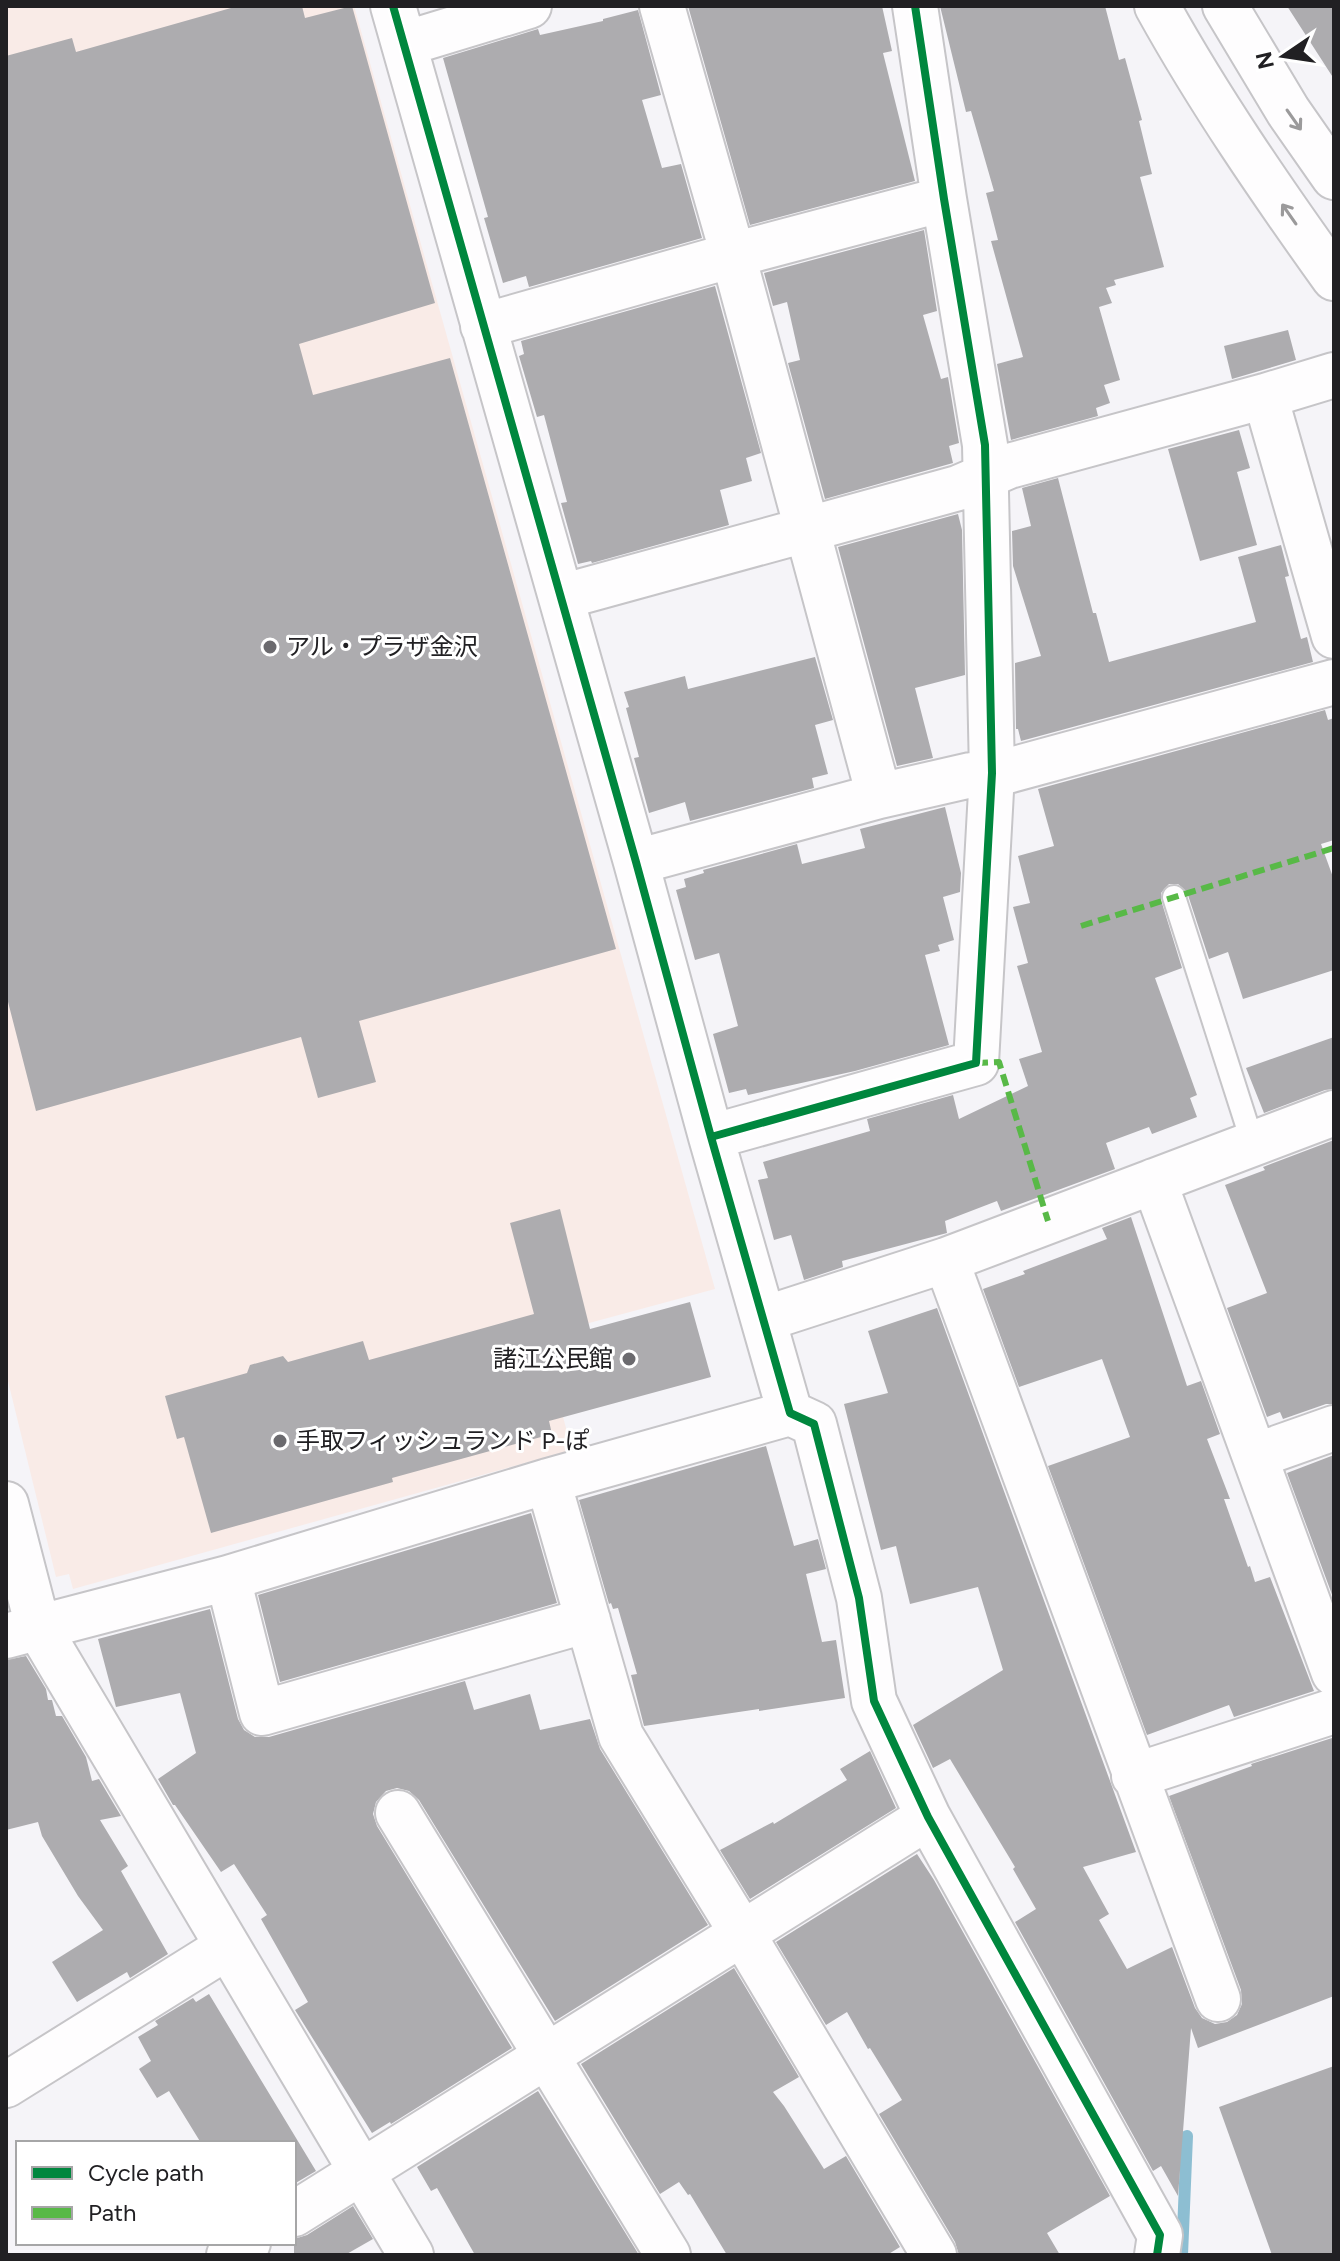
<svg xmlns="http://www.w3.org/2000/svg" width="1340" height="2261" font-family="Figtree,'Noto Sans JP',sans-serif">
  <style>
    .commercial { fill: #f9ebe7 }
    .lines { fill: none; stroke-linecap: round; stroke-linejoin: round }
    .stream { stroke: #8dbed2; stroke-width: 12 }
    .building { fill: #adacaf }
    .lane-casing { stroke: #c6c5c8; stroke-width: 26 }
    .street-casing { stroke: #c6c5c8; stroke-width: 48 }
    .secondary-casing { stroke: #c6c5c8; stroke-width: 48 }
    .lane { stroke: #fefdfe; stroke-width: 22 }
    .street { stroke: #fefdfe; stroke-width: 44 }
    .secondary { stroke: #fefdfe; stroke-width: 44 }
    .quiet { stroke: #58b947; stroke-width: 6; stroke-dasharray: 12 6; stroke-linecap: butt }
    .cycleway-casing { stroke: #fff; stroke-width: 13 }
    .cycleway { stroke: #00873e; stroke-width: 8 }
    .oneway { stroke: #9b9a9b }
    .poi-dot { fill: #6b6a6e; stroke: #fff; stroke-width: 3 }
    .labels { text-anchor: middle; stroke-width: 6; stroke-linejoin: round; paint-order: stroke }
    .poi-label { font-size: 24px; fill: #212023; stroke: #fff; text-anchor: start }
  </style>
  <rect width="100%" height="100%" fill="#f5f4f8"/>
  <!-- commercial -->
  <path class="commercial" d="M6,6h348l361,1283 -174,47 31,114 -499,139 -4,-15 -13,3 -50,-204z"/>
  <g class="lines">
    <!-- stream -->
    <path class="stream" d="M1182,2255l5,-119"/>
  </g>
  <!-- building -->
  <path class="building" d="M238,6h64l3,12 47,-12 83,297 -136,41 14,51 137,-37 166,591 -257,72 17,61 -58,16 -17,-61 -265,74 -30,-117v-938l66,-18 4,14z
    M688,6h194l10,45 -9,2 32,128 -165,44z
    M940,6h165l14,54 6,-2 17,62 -3,1 13,53 -12,3 24,90 -50,13 2,5 -10,3 6,15 -13,4 21,73 -16,5 6,18 -14,5 2,8 -87,24 -14,-76 26,-7 -32,-116 7,-1 -12,-47 8,-2 -23,-80 -5,1z
    M1287,6h47v73z
    M638,10l23,85 -19,5 20,68 19,-4 21,74 -173,49 -3,-11 -23,7 -19,-65 4,-1 -45,-159 95,-29 2,6 63,-14v-2z
    M924,230l13,81 -14,4 18,64 7,-2 11,66 -10,3 4,17 -128,36 -37,-136 12,-3 -13,-58 -14,4 -9,-33z
    M715,286l46,167 -15,5 6,23 -32,9 9,35 -137,38 -1,-2 -13,3 -17,-61 6,-1 -23,-87 -7,2 -18,-61 5,-2 -3,-13z
    M1288,330l8,30 -64,19 -8,-33z
    M1239,430l11,38 -13,4 20,73 -57,16 -32,-112z
    M1058,478l35,135h3l13,49 147,-40 -18,-65 43,-12 8,31 -4,1 16,62 6,-2 6,25 -292,79 -3,-12h-2l-1,-66 26,-7 -28,-90 -1,-35 19,-5 -9,-38z
    M958,514l4,16 3,145 -50,13 18,70 -36,8 -59,-219z
    M815,657l18,63 -18,5 13,49 -16,4 2,10 -124,33 -5,-19 -36,11 -15,-55 5,-1 -13,-49 3,-1 -5,-15 61,-16 3,13z
    M1325,710l3,10 6,-2v122l-13,4 13,36v90l-91,29 -15,-47 -19,7 -22,-67 -9,-8h-9l-8,9v7l21,68 -27,10 42,117 -7,3 7,19 -45,17 -3,-7 -43,16 9,26 -114,42 -4,-10 -52,20 2,12 -105,28 1,6 -39,13 -13,-45 -17,5 -16,-60 10,-2 -5,-16 107,-31 -3,-12 86,-24 6,24 69,-33 -9,-27 23,-7 -25,-86 11,-3 -15,-56 17,-4 -12,-47 36,-10 -16,-57z
    M945,807l16,66 -1,19 -17,5 11,43 -16,5 2,6 -15,4 24,90 -94,26 -107,24 -2,-6 -17,4 -16,-59 25,-8 -19,-73 -24,7 -19,-70 10,-3 -2,-8 20,-6 -1,-3 94,-26 5,20 63,-16 -5,-19z
    M1334,1037v52l-9,1 -61,23 -18,-45z
    M1334,1140v264h-8l-43,15 -3,-7 -13,5 -40,-109 40,-15 -42,-108 40,-15 -2,-3z
    M560,1209l30,120 100,-27 21,75 -162,44 3,13 -160,44 1,4 -182,51 -27,-96 -7,2 -12,-43 82,-23 3,-8 33,-9 5,6 75,-21 6,19 165,-46 -24,-91z
    M1131,1217l56,169 14,-5 19,53 -13,5 23,60h-6l24,68 2,-1 5,16 15,-5 44,114 -80,26 -5,-12 -82,30 -99,-269 82,-29 -28,-78 -83,28 -36,-98 42,-15 -2,-3 84,-32 -5,-11z
    M937,1308l199,544 -53,15 26,47 -10,6 28,49 45,-22 23,61 7,10 13,6 12,-2 10,-7 5,-11 -1,-14 -72,-194 83,-30 -1,-2 81,-26 2,6v252l-136,52 -7,-20 -13,168 -17,-30 -8,5 -138,-249 21,-13 -23,-40 2,-2 -65,-108 -17,9 -20,-43 90,-55 -25,-83 -68,17 -14,-58 -15,4 -37,-146 44,-11 -20,-62z
    M766,1446l28,100 24,-7 8,30 -20,5 16,68 14,-2 9,58 -86,13v-2l-115,17 -13,-51 6,-1 -19,-66 -5,1 -2,-6 -2,1 -30,-104z
    M1334,1455v145l-47,-127z
    M531,1513l26,90 -277,79 -22,-87z
    M210,1609l28,110 6,11 11,7h14l196,-56 9,29 56,-16 10,36 50,-11 10,30 108,176 -153,96 -136,-221 -10,-9 -12,-3 -11,3 -10,11 -3,12 4,12 135,222 -121,76 -1,-2 -18,11 -77,-123 13,-8 -47,-83 6,-4 -33,-51 -13,8 -46,-67h-2l-15,-26 38,-26 -16,-60 -64,14 -18,-68z
    M26,1656l20,33 2,11h4l4,16h6l24,41 6,24 7,-2 22,37 -21,4 28,46 -7,5 47,83 -38,24 -3,-6 -50,30 -25,-40 51,-32 -25,-34 -36,-60 -4,-14 -32,8v-170z
    M870,1751l26,57 -146,91 -30,-49 53,-28 1,2 73,-44 -7,-11z
    M917,1854l17,26 176,316 -63,37 13,22h-101l-4,-13 -76,-128 23,-14 -32,-52 -2,1 -21,-37 -21,13 -50,-83z
    M734,1968l65,109 -26,15 11,14 40,63 22,-13 54,91 -13,8h-160l-37,-61 -2,1 -9,-13 -19,12 -79,-130z
    M209,1994l107,177 -22,13v-41h-93l-32,-52 -12,7 -18,-29 12,-8 -13,-24 20,-12 -3,-4 38,-23 3,4z
    M1334,2066v189h-62l-53,-148z
    M538,2091l101,164h-164l-38,-67 -6,3 -14,-24z
    M353,2206l20,33 -28,16h-51v-16l13,-4z"/>
  <g class="lines">
    <defs>
      <path id="lane" d="M1174,897l79,247"/>
      <path id="street" d="M393,6l243,856 75,275 79,276 24,11 45,174 15,103 54,116 232,418 -3,20
        M662,6l71,249 146,541
        M404,44l125,-38
        M483,326l250,-71 211,-56
        M1265,396l69,240
        M561,597l397,-109 51,-22 256,-70 69,-21
        M636,862l243,-66 92,-21 36,-4 327,-89
        M711,1137l265,-74 16,-290 -7,-328 -41,-246 -29,-193
        M1154,1181l180,492
        M946,1260c91,246 179,493 272,739
        M764,1319l182,-59 388,-147
        M1255,1456l79,-28
        M548,1481l73,255 121,197 192,322
        M6,1504l32,123 373,628
        M228,1578l34,135 326,-93
        M6,1636l222,-58 320,-97 242,-68
        M1134,1776l200,-65
        M398,1813l270,442
        M6,2085l221,-138
        M294,2214l634,-397
        M229,2255l19,-12"/>
      <path id="secondary" d="M1157,6c52,94 114,184 177,272
        M1225,6l63,105 46,66"/>
    </defs>
    <!-- lane casing -->
    <use href="#lane" class="lane-casing"/>
    <!-- street casing -->
    <use href="#street" class="street-casing"/>
    <!-- secondary casing -->
    <use href="#secondary" class="secondary-casing"/>
    <!-- lane -->
    <use href="#lane" class="lane"/>
    <!-- street -->
    <use href="#street" class="street"/>
    <!-- secondary -->
    <use href="#secondary" class="secondary"/>
    <!-- quiet -->
    <path class="quiet" d="M1081,926l253,-78
      M976,1063l23,-1 49,159"/>
    <defs>
      <path id="cycleway" d="M393,6l243,856 75,275 79,276 24,11 45,174 15,103 54,116 232,418 -3,20
        M711,1137l265,-74 16,-290 -7,-328 -41,-246 -29,-193"/>
    </defs>
    <!-- cycleway casing -->
    <use href="#cycleway" class="cycleway-casing"/>
    <!-- cycleway -->
    <use href="#cycleway" class="cycleway"/>
  </g>
  <!-- one-way arrows -->
  <defs><path id="oneway-shaft" d="M-6 0H5M1.5-3L5.5 0L1.5 3" fill="none" stroke-width="1.6" stroke-linecap="round" stroke-linejoin="round" transform="scale(2)"/></defs>
  <g class="oneway">
    <use href="#oneway-shaft" transform="translate(1294 120) rotate(55)"/>
    <use href="#oneway-shaft" transform="translate(1289 214) rotate(-125)"/>
  </g>
  <!-- markers -->
  <g class="poi-dot">
    <circle cx="270" cy="647" r="8"/>
    <circle cx="629" cy="1359" r="8"/>
    <circle cx="280" cy="1441" r="8"/>
  </g>
  <g class="labels">
    <!-- poi labels -->
    <g class="poi-label">
      <text x="286" y="655">アル・プラザ金沢</text>
      <text x="613" y="1367" text-anchor="end">諸江公民館</text>
      <text x="296" y="1449">手取フィッシュランド P-ぽ</text>
    </g>
  </g>
  <!-- border -->
  <rect width="1340" height="2261" fill="none" stroke="#212023" stroke-width="16"/>
  <!-- legend -->
  <rect x="16" y="2141" width="280" height="104" fill="#ffffff" stroke="#a6a6a7" stroke-width="2"/>
  <rect x="32" y="2167" width="40" height="12" fill="#00873e" stroke="#a6a6a7" stroke-width="2"/>
  <text x="88" y="2181" font-size="24" fill="#212023">Cycle path</text>
  <rect x="32" y="2207" width="40" height="12" fill="#58b947" stroke="#a6a6a7" stroke-width="2"/>
  <text x="88" y="2221" font-size="24" fill="#212023">Path</text>
  <!-- north arrow -->
  <g transform="translate(1284 56) rotate(257)" stroke="#ffffff" stroke-width="6" paint-order="stroke">
  <path d="M0-6L14 30L0 20L-14 30Z" fill="#212023"/>
  <text y="-12" font-size="22" font-weight="bold" text-anchor="middle" fill="#212023">N</text>
  </g>
</svg>
